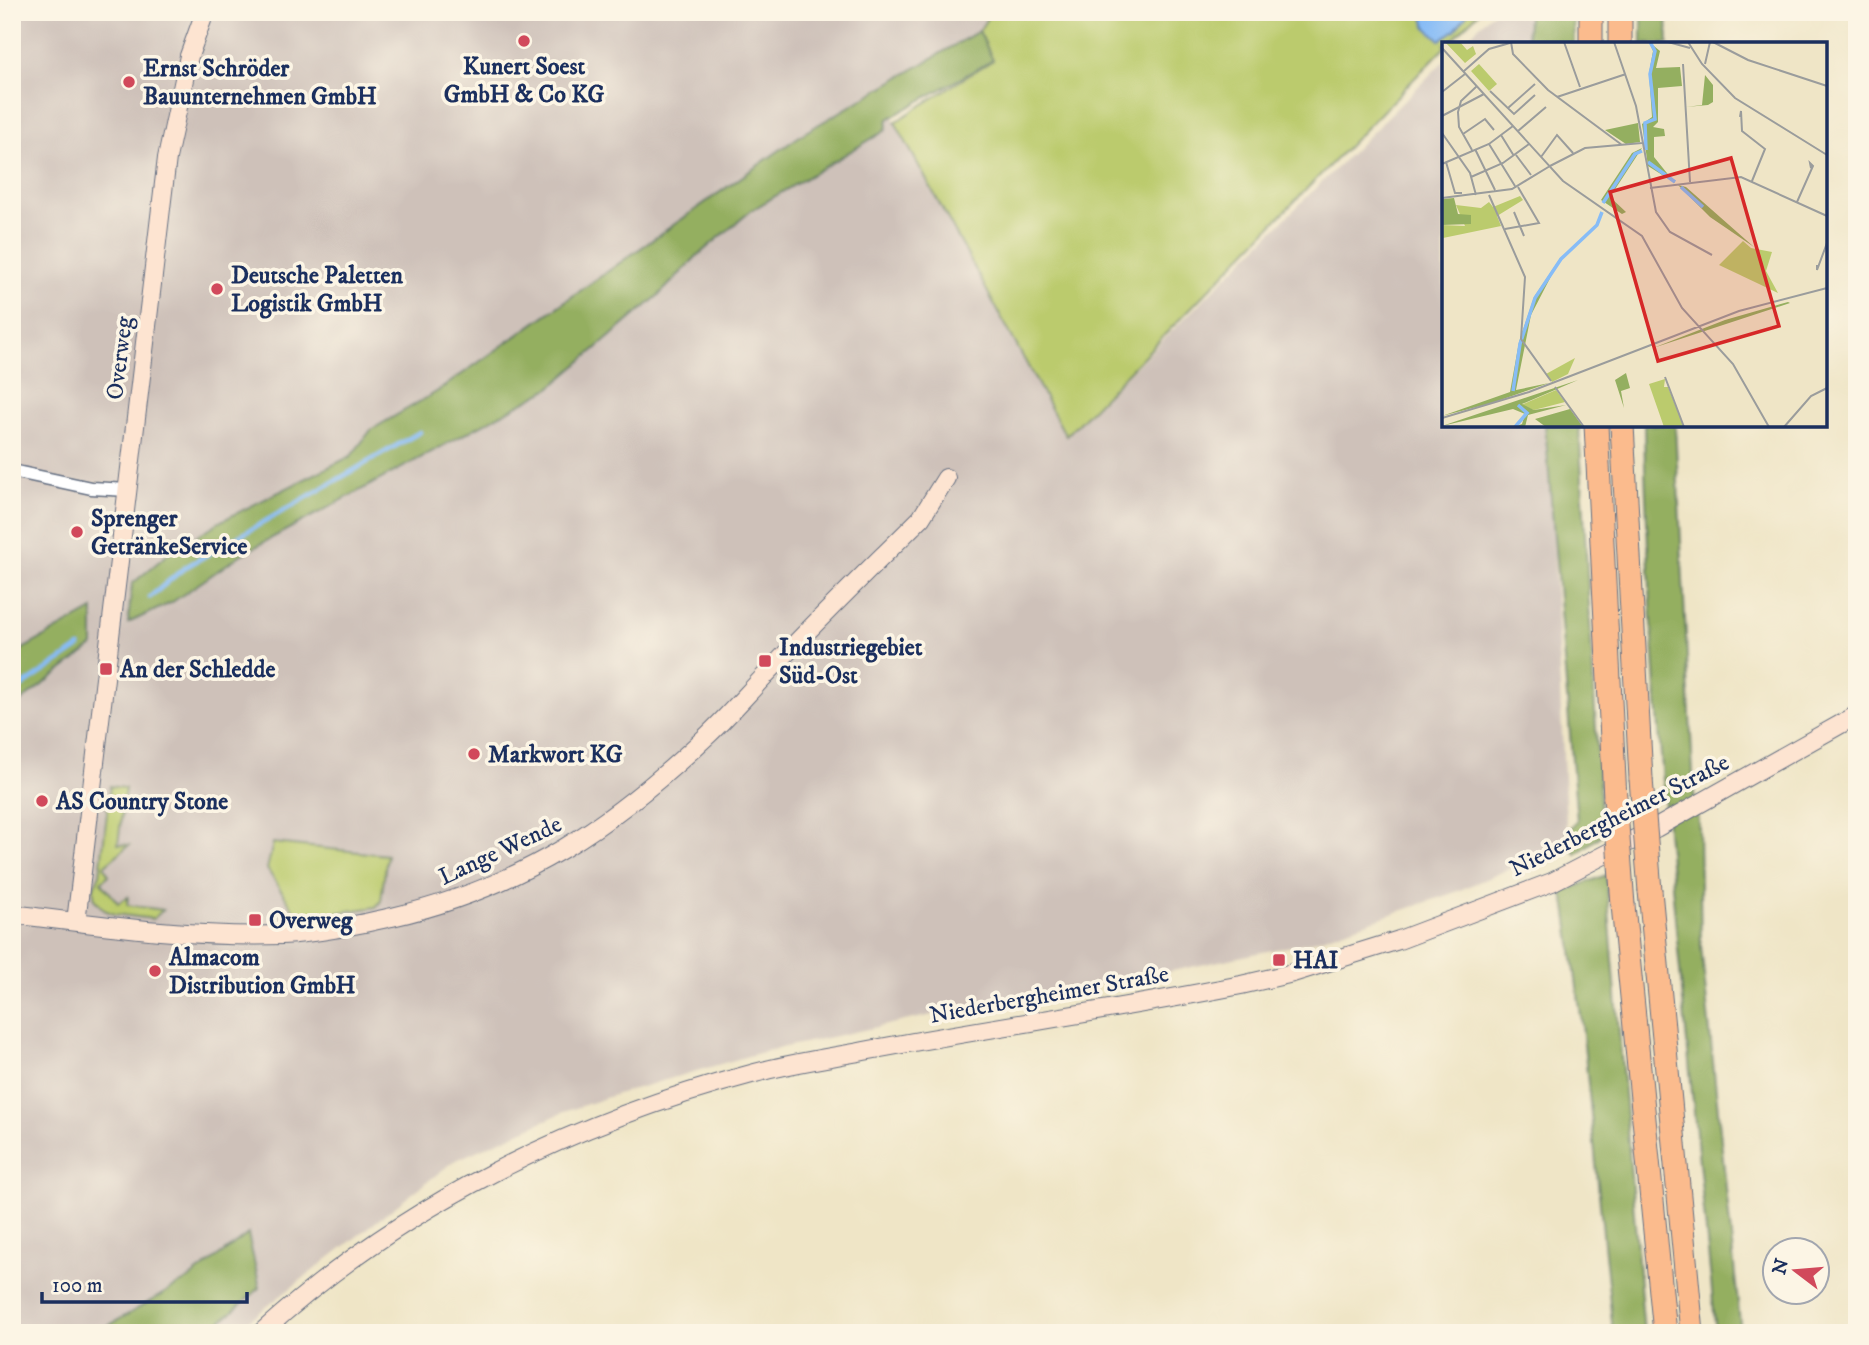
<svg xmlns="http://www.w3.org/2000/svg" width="1869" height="1345" font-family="'IM FELL DW Pica',serif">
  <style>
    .industrial { fill: #cec1b9 }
    .green { fill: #bbcb6d; stroke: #6b7d66; stroke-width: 2 }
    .forest { fill: #94af60; stroke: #586f5f; stroke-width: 2 }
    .water { fill: #87bcf6; stroke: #5176aa; stroke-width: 2 }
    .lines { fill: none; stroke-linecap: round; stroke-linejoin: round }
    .stream { stroke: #87bcf6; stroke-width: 4.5 }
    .street-casing { stroke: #656f82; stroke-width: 15 }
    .secondary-casing { stroke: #656f82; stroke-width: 20 }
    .highway-casing { stroke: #656f82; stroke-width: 25 }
    .street { stroke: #fff; stroke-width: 12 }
    .secondary { stroke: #fde4d1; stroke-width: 18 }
    .highway { stroke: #fbbb8d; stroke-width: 23 }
    .highway-bridge-casing { stroke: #656f82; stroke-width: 25; stroke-linecap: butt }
    .highway-bridge { stroke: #fbbb8d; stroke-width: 23 }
    .poi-dot { fill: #d1495b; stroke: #fcf5e5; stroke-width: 2.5 }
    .labels { text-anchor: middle; stroke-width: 7; stroke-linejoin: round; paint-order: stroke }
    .poi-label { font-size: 24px; font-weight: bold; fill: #1b2f5e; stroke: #fcf5e5; text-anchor: start }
    .street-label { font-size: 24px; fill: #1b2f5e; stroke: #fcf5e5 }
    .inset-river { fill: none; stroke: #87bcf6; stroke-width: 3.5 }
    .inset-road { fill: none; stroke: #9a9c9c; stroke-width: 2 }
    .view { fill: #d62828; fill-opacity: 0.15; stroke: #d62828; stroke-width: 3.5 }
    .inset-edge { fill: none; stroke: #1b2f5e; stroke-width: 3.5 }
  </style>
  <rect width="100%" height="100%" fill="#fcf5e5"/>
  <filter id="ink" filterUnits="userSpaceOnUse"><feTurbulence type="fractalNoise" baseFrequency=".0143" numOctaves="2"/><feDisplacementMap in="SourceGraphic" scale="14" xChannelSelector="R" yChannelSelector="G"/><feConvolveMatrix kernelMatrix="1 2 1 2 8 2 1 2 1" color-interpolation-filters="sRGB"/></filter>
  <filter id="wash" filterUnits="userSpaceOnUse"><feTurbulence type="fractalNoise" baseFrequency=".00686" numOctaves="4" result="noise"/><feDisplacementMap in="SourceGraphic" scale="28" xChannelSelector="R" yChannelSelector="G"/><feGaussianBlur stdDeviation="1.57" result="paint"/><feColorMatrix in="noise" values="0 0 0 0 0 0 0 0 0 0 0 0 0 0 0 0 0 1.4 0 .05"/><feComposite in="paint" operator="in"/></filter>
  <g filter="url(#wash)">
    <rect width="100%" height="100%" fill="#efe5c6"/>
    <!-- industrial -->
    <path class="industrial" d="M12,12h979l-12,19 -101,59 188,346 378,-375v364h104l19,419 -114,49 -143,49 -152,32 -175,30 -221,48 -145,42 -53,18 -110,49 -221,172h-221z
      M1493,12h35l2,32h-69z"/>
    <!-- green -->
    <path class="green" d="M991,12h488l-31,32h-4v4l-378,388 -171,-314 98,-62 -14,-29z
      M110,786l15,2 -7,56 11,1 -25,21 5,9 -8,7 17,21 10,-6 -1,8 36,5 -10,9 -39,-5 -10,-4 -9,-10 -2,-11 7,-15z
      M273,843l114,12 -6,46 -5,6 -89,13 -1,-2 8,-8 -27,-41z"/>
    <!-- forest -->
    <path class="forest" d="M1528,12h45l1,32h-47z
      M1642,12h25l1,32h-26z
      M979,31l14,29 -105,59 -2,11 -134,80 -55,46 -37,38 -110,94 -308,166 -71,49 -43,20 4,-39 37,-31 52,-32 130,-65 20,-26 67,-39 366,-258z
      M1545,425h34l23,410 -26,19 -9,-10v-13l10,-10z
      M1644,425h31l19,368 5,35 2,118 40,387h-25c-29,-302 -66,-605 -72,-908z
      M93,610v36l-81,62v-53z
      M1606,875l38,458h-31l-31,-309 -16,-118 -4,-14z
      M248,1234l12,54 -53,45h-111l94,-55z"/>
    <!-- water -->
    <path class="water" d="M1421,12h48l-14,18 -15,10 -13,-12z"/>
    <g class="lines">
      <!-- stream -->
      <path class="stream" d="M150,597l34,-29 236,-136
        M12,693l68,-46"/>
    </g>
  </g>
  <g filter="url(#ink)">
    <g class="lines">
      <defs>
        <path id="street" d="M12,471l79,17 37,2"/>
        <path id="secondary" d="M12,914c89,11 180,24 270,21 38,-2 73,-10 110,-18 131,-30 221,-92 317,-183 24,-23 46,-49 70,-73 46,-49 95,-96 142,-143l25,-40
          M76,922l91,-764 22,-102 16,-44
          M261,1333c140,-128 312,-212 494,-260 36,-10 73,-15 109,-22 126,-24 252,-41 377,-66l52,-12 106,-33 153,-58 104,-54 201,-113"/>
        <path id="highway" d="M1591,12v32
          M1620,44v-32
          M1596,425l19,373
          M1622,425l19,354
          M1650,891l42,442
          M1623,905l42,428"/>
      </defs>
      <!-- street casing -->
      <use href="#street" class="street-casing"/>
      <!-- secondary casing -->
      <use href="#secondary" class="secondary-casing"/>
      <!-- highway casing -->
      <use href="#highway" class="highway-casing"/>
      <!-- street -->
      <use href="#street" class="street"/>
      <!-- secondary -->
      <use href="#secondary" class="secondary"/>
      <!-- highway -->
      <use href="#highway" class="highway"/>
      <defs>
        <path id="highway-bridge" d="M1641,779l9,112
          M1615,798l8,107"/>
      </defs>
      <!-- highway-bridge casing -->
      <use href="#highway-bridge" class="highway-bridge-casing"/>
      <!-- highway-bridge -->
      <use href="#highway-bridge" class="highway-bridge"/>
    </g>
  </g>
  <!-- markers -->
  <g class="poi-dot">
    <circle cx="524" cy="41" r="7"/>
    <circle cx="129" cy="82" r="7"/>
    <circle cx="217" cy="289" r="7"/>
    <circle cx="77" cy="532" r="7"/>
    <rect x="758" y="654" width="14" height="14" rx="3.5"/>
    <rect x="99" y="662" width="14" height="14" rx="3.5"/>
    <circle cx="474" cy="754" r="7"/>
    <circle cx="42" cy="801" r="7"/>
    <rect x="248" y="913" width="14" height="14" rx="3.5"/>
    <rect x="1272" y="953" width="14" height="14" rx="3.5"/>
    <circle cx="155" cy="971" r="7"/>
  </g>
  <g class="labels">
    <!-- poi labels -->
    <g class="poi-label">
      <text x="524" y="74" text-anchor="middle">Kunert Soest<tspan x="524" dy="28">GmbH &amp; Co KG</tspan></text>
      <text x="143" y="76">Ernst Schröder<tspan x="143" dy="28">Bauunternehmen GmbH</tspan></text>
      <text x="231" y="283">Deutsche Paletten<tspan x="231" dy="28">Logistik GmbH</tspan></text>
      <text x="91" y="526">Sprenger<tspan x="91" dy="28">GetränkeService</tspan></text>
      <text x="779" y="655">Industriegebiet<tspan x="779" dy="28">Süd-Ost</tspan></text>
      <text x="120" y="677">An der Schledde</text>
      <text x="488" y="762">Markwort KG</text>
      <text x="56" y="809">AS Country Stone</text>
      <text x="269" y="928">Overweg</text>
      <text x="169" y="965">Almacom<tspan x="169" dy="28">Distribution GmbH</tspan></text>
      <text x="1293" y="968">HAI</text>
    </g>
    <!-- street labels -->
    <g class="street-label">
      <text transform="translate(119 358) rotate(-83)" y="8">Overweg</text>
      <text transform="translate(1619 815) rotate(-27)" y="8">Niederbergheimer Straße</text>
      <text transform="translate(500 850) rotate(-25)" y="8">Lange Wende</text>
      <text transform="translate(1049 994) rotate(-10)" y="8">Niederbergheimer Straße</text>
    </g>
  </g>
  <!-- overview -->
  <g transform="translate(1442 42)">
    <rect width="385" height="385" fill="#efe5c6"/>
    <path d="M3,0h15l7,8 6,-4 3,8 -11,9zM37,22l18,20 -8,7 -18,-20zM78,154l3,4 -26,16 4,10 -58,12 -1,-13 23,1 -9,-21 25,3 8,-6 4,5zM301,199l8,7 21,4 -6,19 12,22 -59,-28zM133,316l-7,16 -16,8 -6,-8zM223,337l-1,8h4l16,40h-20l-15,-43zM114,348l9,12 -31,8 -13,-5z" fill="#bbcb6d"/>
    <path d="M207,0l11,9 -4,17 24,-1 2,19 -24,2v34l-5,5 11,2 1,7 -11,1v20l21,26 -27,-17 -6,-42 10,-7 -3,-44 4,-22zM263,33l8,10v17l-5,3 -22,2 16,-2zM196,81l2,19 -14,2 -21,-14zM200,106l-32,49 16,15 -4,2 -21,-14 31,-47zM236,143l8,2 68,60 -44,-30zM12,156l4,16 13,1v9l-29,1v-26zM119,215l-30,58 -15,75 33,-7 -57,20 -50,13 68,-24 9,-50 15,-45zM346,260l2,1 -137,45 72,-28zM184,331l4,15 -9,3 3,17 -9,-28zM136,338l-56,24 12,6 32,-5 -38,10 -3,12h-11l8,-3 3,-10 -12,-5 -71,17zM128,367l13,18h-37l-11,-8z" fill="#94af60"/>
    <path class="inset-river" d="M204,108l-1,-27 10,-4 -5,-45 5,-23 -5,-9M206,120l27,20M239,145l22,20M161,161l32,-49 7,-3M71,349l7,-47 15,-46 26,-39 36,-34 5,-13M73,385l12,-14 -9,-8"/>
    <path class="inset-road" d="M69,0l2,12 35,36 74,55M122,0l16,45M172,0l22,64 20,106 14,20 42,23M226,0l22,6M246,0l14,22 33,34 92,57M271,0l35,18 79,26M0,6l121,133 79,55 40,72 51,56 36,63M241,22l7,118M263,22l5,-22M22,29l25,-22 21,-6M48,49l24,23 21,-19M0,50l23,-18M115,55l69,-23M66,66l27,-24M0,74l42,-22M298,75l1,-6 1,20 23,18 -13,32M76,89l28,-24M0,91l28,40 6,22M21,92l22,-15 9,11M59,93l13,21M47,102l26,42M33,107l20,41M30,108l-13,-23 -1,-15 3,-11 16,-15M74,113l15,20M99,115l16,-22 16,18M4,120l9,31h7M0,122l47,-20 24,-18M108,124l35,-18 57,-5M29,135l32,-14 26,-19M208,146l91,-11 86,39M47,153l36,82 -4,62 30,42M0,156l70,-9 38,-23M355,160l16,-36 -3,-3 1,5M72,170l10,24M63,187l34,-6 -21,-36M375,223v5l10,-27M223,335l19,50M113,345l29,40M0,376l87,-26 210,-81 88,-23M342,385l27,-31 16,-8"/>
    <path class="view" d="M289,116l48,168 -121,35 -48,-169z"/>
    <rect width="385" height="385" class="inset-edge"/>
  </g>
  <!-- margin -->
  <rect width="1869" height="1345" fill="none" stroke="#fcf5e5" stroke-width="42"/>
  <!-- north arrow -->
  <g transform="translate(1796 1271) rotate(286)"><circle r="33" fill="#fcf5e5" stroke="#a2a6af" stroke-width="2"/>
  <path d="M0-5L12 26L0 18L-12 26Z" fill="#d1495b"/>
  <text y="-10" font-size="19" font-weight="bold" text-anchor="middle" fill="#1b2f5e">N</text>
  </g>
  <!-- scale -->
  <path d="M42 1292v10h205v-10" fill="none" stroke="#1b2f5e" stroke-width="3.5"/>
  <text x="52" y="1292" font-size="21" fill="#1b2f5e" stroke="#fcf5e5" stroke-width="5" paint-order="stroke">100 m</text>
</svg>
